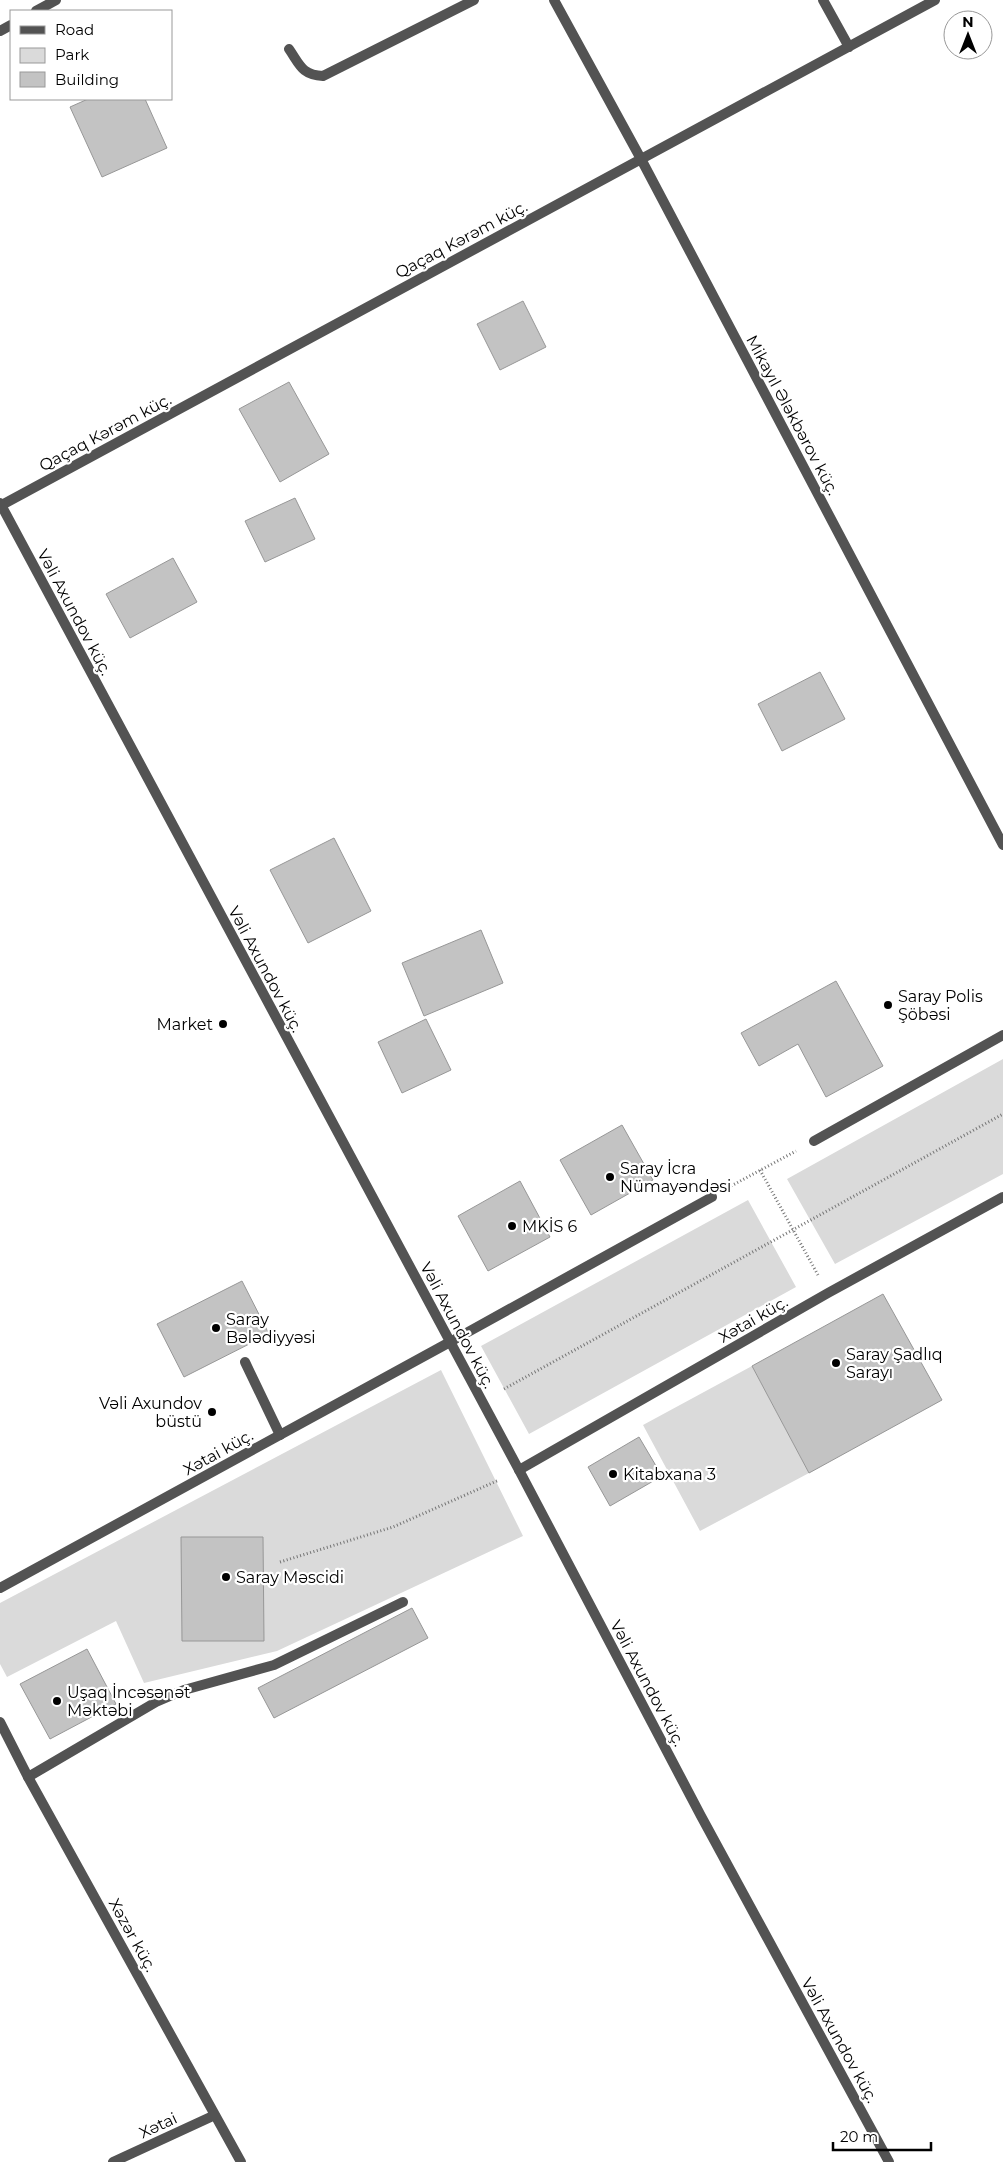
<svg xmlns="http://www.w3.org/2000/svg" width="1003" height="2162" font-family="Montserrat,sans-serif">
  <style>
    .green { fill: #dadada }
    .building { fill: #c3c3c3; stroke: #979797 }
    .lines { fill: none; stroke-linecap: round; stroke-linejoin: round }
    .path { stroke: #757575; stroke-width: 3; stroke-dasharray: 1 2.5; stroke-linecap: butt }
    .service { stroke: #535353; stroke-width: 10 }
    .minor { stroke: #535353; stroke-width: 10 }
    .tertiary { stroke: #535353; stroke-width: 10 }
    .poi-dot { fill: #000; stroke: #fff; stroke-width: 2 }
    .labels { text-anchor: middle; stroke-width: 4.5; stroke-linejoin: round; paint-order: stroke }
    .street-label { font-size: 16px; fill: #000; stroke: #fff }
    .poi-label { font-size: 16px; fill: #000; stroke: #fff; text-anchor: start }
  </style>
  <rect width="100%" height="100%" fill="#fff"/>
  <!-- green -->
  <path class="green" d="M1003,1059v115l-168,90 -48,-85z
    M748,1200l48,87 -267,147 -48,-88z
    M752,1366l57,107 -109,58 -57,-106z
    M441,1370l82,166 -246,115 -133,32 -28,-62 -109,56 -7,-13v-61z"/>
  <!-- building -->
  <path class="building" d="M88,99h57l22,49 -65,29 -32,-70z
    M523,301l23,46 -46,23 -23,-46z
    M289,382l40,72 -49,28 -41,-73z
    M295,498l20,41 -50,23 -20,-41z
    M173,558l24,44 -67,36 -24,-44z
    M820,672l25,47 -63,32 -24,-47z
    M334,838l37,73 -63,32 -38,-73z
    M481,930l22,53 -79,33 -22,-53z
    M836,981l47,85 -57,31 -28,-53 -39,22 -18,-33z
    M426,1019l25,51 -49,23 -24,-51z
    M622,1125l31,55 -62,35 -31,-55z
    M520,1181l30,56 -62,34 -30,-55z
    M242,1281l27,53 -85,43 -27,-53z
    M883,1294l59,106 -133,73 -57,-107z
    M639,1437l23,39 -52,30 -22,-39z
    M181,1537h82l1,104h-82z
    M412,1608l16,30 -154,80 -16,-30z
    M87,1649l29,55 -66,35 -30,-55z"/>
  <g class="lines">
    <!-- path -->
    <path class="path" d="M760,1170l58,105
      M731,1186l65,-35
      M504,1389l499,-275
      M280,1562l113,-35 106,-47"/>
    <!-- service -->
    <path class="service" d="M814,1141l189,-106
      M450,1342l262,-145
      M245,1362l35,73
      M28,1777l128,-75 28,-12 90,-25 129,-63"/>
    <!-- minor -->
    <path class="minor" d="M554,0l87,159 362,686
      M823,0l26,47
      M36,11l20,-11
      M0,31l11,-6
      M289,49c11,16 13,26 34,27l151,-76
      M0,506l935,-506
      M519,1470l309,-177 175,-96
      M0,1588l450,-246
      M0,1722l28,55 213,385
      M113,2162l102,-47"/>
    <!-- tertiary -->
    <path class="tertiary" d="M0,503l519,967 182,346 188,346"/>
  </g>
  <!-- markers -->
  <g class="poi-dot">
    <circle cx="888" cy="1005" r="5"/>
    <circle cx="223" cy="1024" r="5"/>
    <circle cx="610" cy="1177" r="5"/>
    <circle cx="512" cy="1226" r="5"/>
    <circle cx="216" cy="1328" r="5"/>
    <circle cx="836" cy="1363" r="5"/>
    <circle cx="212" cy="1412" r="5"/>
    <circle cx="613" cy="1474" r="5"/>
    <circle cx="226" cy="1577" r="5"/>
    <circle cx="57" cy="1701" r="5"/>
  </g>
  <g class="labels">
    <!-- street labels -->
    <g class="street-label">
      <text transform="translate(461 239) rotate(-28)" y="6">Qaçaq Kərəm küç.</text>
      <text transform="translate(793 415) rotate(62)" y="6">Mikayıl Ələkbərov küç.</text>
      <text transform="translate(105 432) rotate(-28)" y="6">Qaçaq Kərəm küç.</text>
      <text transform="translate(75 612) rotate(62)" y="6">Vəli Axundov küç.</text>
      <text transform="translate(266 969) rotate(62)" y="6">Vəli Axundov küç.</text>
      <text transform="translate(753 1319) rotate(-30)" y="6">Xətai küç.</text>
      <text transform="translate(458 1325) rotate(62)" y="6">Vəli Axundov küç.</text>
      <text transform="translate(218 1452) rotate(-29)" y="6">Xətai küç.</text>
      <text transform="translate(648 1683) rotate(62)" y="6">Vəli Axundov küç.</text>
      <text transform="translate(133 1935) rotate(61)" y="6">Xəzər küç.</text>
      <text transform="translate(840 2040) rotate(61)" y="6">Vəli Axundov küç.</text>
      <text transform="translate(158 2125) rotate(-25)" y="6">Xətai</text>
    </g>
    <!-- poi labels -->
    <g class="poi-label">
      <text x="898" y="1002">Saray Polis<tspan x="898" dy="18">Şöbəsi</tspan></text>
      <text x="213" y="1030" text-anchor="end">Market</text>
      <text x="620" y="1174">Saray İcra<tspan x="620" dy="18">Nümayəndəsi</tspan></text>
      <text x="522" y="1232">MKİS 6</text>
      <text x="226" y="1325">Saray<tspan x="226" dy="18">Bələdiyyəsi</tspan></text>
      <text x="846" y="1360">Saray Şadlıq<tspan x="846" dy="18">Sarayı</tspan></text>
      <text x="202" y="1409" text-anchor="end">Vəli Axundov<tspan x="202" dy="18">büstü</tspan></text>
      <text x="623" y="1480">Kitabxana 3</text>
      <text x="236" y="1583">Saray Məscidi</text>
      <text x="67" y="1698">Uşaq İncəsənət<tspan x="67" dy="18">Məktəbi</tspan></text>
    </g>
  </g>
  <!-- legend -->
  <rect x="10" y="10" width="162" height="90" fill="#ffffff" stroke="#999999"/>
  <rect x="20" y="26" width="25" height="8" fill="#535353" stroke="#999999"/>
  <text x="55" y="35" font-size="15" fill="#000000">Road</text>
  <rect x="20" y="48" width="25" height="15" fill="#dadada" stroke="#999999"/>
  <text x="55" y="60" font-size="15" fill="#000000">Park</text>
  <rect x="20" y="72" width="25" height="15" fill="#c3c3c3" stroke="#999999"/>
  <text x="55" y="85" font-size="15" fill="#000000">Building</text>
  <!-- north arrow -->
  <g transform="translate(968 35)"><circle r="24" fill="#ffffff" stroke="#999999"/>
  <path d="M0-4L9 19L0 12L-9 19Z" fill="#000000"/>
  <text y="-8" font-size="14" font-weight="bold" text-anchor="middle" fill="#000000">N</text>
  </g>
  <!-- scale -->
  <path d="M833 2142v8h98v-8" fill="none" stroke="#000000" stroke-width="2.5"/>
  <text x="840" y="2142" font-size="15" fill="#000000" stroke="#ffffff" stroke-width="4" paint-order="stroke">20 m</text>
</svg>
